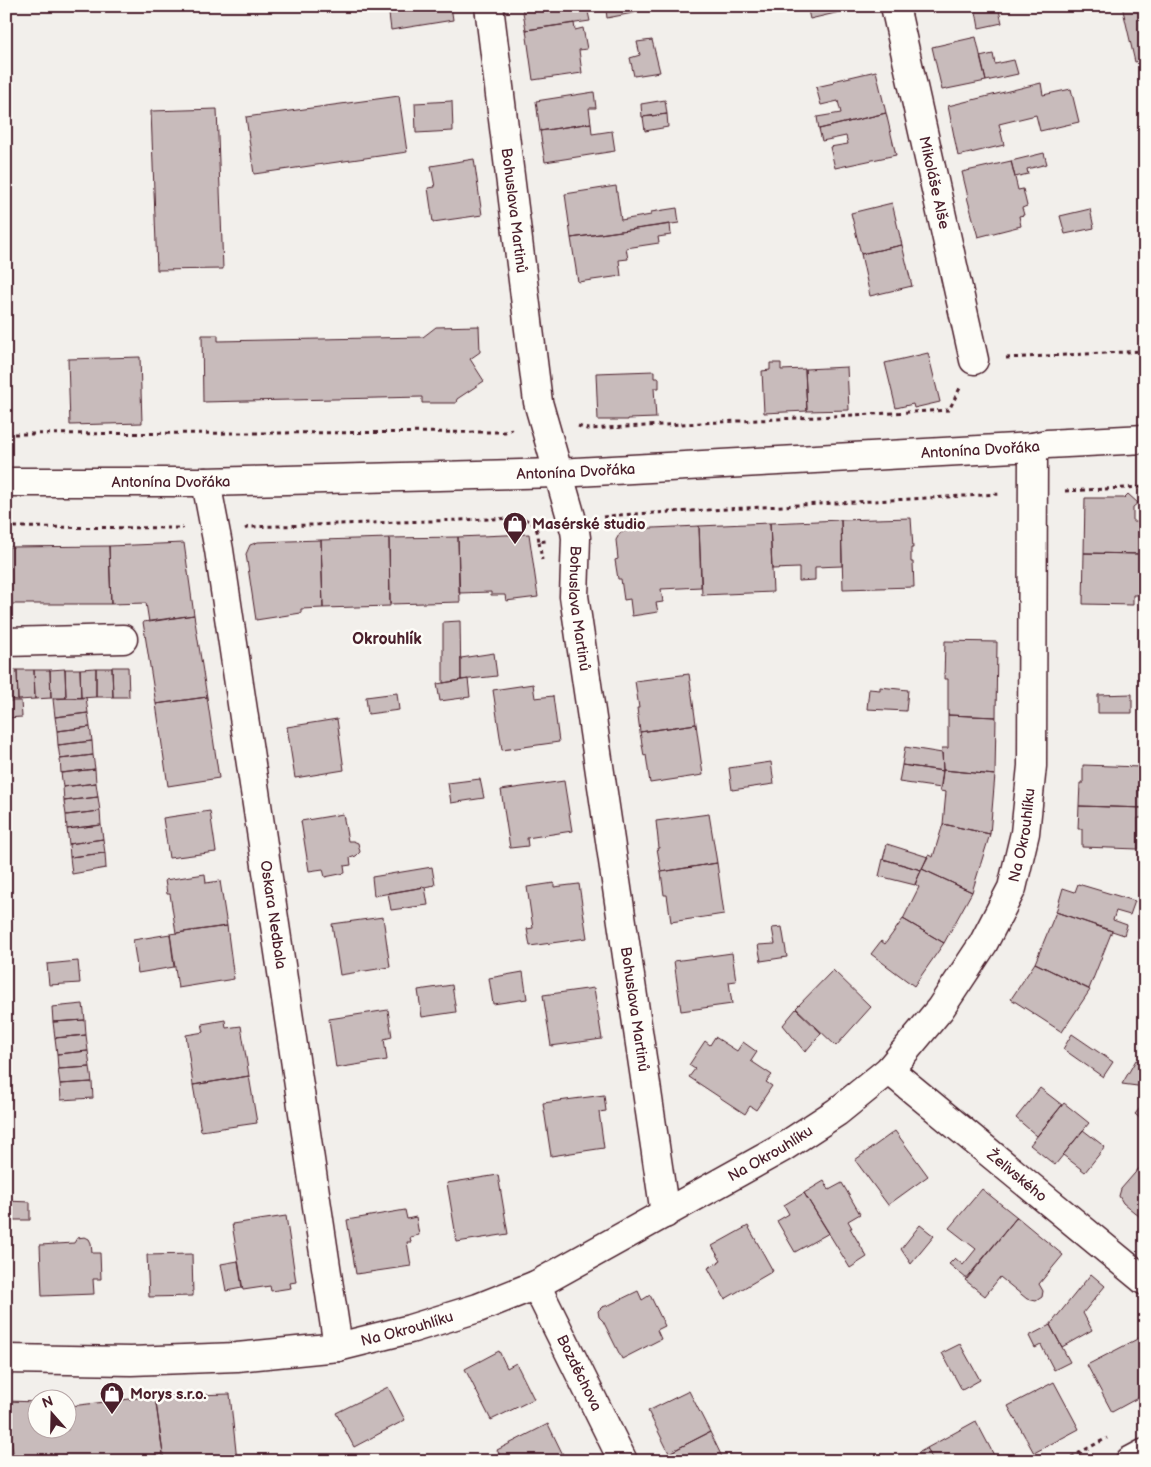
<svg xmlns="http://www.w3.org/2000/svg" width="1151" height="1467" font-family="'Balsamiq Sans',sans-serif">
  <style>
    .building { fill: #c8bbbb; stroke: #4a1f2b }
    .lines { fill: none; stroke-linecap: round; stroke-linejoin: round }
    .minor-casing { stroke: #4a1f2b; stroke-width: 31 }
    .major-casing { stroke: #4a1f2b; stroke-width: 31 }
    .path { stroke: #4a1f2b; stroke-width: 3; stroke-dasharray: 4 4; stroke-linecap: butt }
    .minor { stroke: #fdfcf7; stroke-width: 28 }
    .major { stroke: #fdfcf7; stroke-width: 28 }
    .labels { text-anchor: middle; stroke-width: 5; stroke-linejoin: round; paint-order: stroke }
    .street-label { font-size: 15px; fill: #4a1f2b; stroke: #fdfcf7 }
    .poi-label { font-size: 15px; font-weight: bold; fill: #4a1f2b; stroke: #fdfcf7; text-anchor: start }
    .neighbourhood-label { font-size: 16px; font-weight: bold; fill: #4a1f2b; stroke: #fdfcf7 }
  </style>
  <rect width="100%" height="100%" fill="#f2efeb"/>
  <filter id="ink" filterUnits="userSpaceOnUse"><feTurbulence type="fractalNoise" baseFrequency=".02" numOctaves="2"/><feDisplacementMap in="SourceGraphic" scale="10" xChannelSelector="R" yChannelSelector="G"/><feConvolveMatrix kernelMatrix="1 2 1 2 8 2 1 2 1" color-interpolation-filters="sRGB"/></filter>
  <g filter="url(#ink)">
    <!-- building -->
    <path class="building" d="M388,6h63l2,14 -62,10z
      M522,6h114l2,6 -31,6 -1,-8 -18,2 2,9 -64,9z
      M807,6h54v1l-51,12z
      M975,6h23l4,17 -23,5z
      M1122,6h23v54l-10,2z
      M574,23l1,7 8,-2 4,21 -8,1 3,23 -49,7 -7,-50z
      M976,37l10,44 -44,9 -10,-43z
      M652,40l8,32 -26,4 -4,-18 10,-3 -3,-13z
      M993,54l2,10 19,-4 4,14 -32,7 -6,-24z
      M876,71l10,42 -67,16 -2,-12 24,-4 -3,-12 -17,4 -5,-18 18,-4 -1,-2z
      M1041,83l2,12 28,-6 8,33 -39,9 -4,-16 -37,9 5,21 -46,11 -10,-50z
      M594,92l2,16h-7l2,15 -51,8 -4,-30z
      M399,96l8,56 -153,22 -8,-57z
      M665,100l2,14 -25,3 -1,-13z
      M452,101l1,30 -37,2 -1,-30z
      M217,109l6,160 -66,1 -6,-159z
      M886,113l10,42 -61,13 -5,-21 18,-3 -2,-8 -24,5 -3,-12z
      M667,114l1,13 -23,4 -2,-14z
      M591,123l1,11 20,-3 3,20 -70,11 -5,-31z
      M1044,153l3,11 -20,5 1,5 -13,3 -4,-16z
      M474,159l8,56 -49,7 -5,-34 7,-1 -4,-21z
      M1011,161l7,29 5,-1 4,17 -5,2 2,7 -5,1 2,10 -43,11 -11,-40h1l-6,-25z
      M616,186l5,34 30,-5v-3l26,-4 2,15 -108,15 -6,-44z
      M892,203l10,42 -41,9 -10,-41z
      M1090,209l4,19 -29,6 -5,-18z
      M670,224l1,11 -13,2 1,6 -33,5 2,11 -9,1 2,16 -43,6 -7,-44z
      M902,245l10,41 -42,10 -9,-42z
      M479,326l1,26 -10,7 14,22 -27,18 -1,4h-34v-6l-219,5 -1,-67h16v6l205,-4 13,-10z
      M928,353l12,49 -26,6 -1,-4 -17,4 -11,-45z
      M140,357l2,66 -72,2 -2,-66z
      M770,363h11v7l24,-1 2,42 -43,2 -2,-42 8,-1z
      M847,367l2,43 -42,1 -2,-42z
      M654,371v7h5v10h-5l2,30 -28,1v1h-30l-2,-47z
      M1128,494l10,9 -5,4v15h9l-1,32 -57,-1 1,-55h39z
      M911,518l2,30h-2v14h2l1,25 -71,2 -2,-69z
      M841,520l1,46 -27,1v13l-16,1v-13l-27,1 -2,-46z
      M770,523l3,69 -71,3 -3,-69z
      M699,526l2,61 -40,2 2,13 -7,1 2,9 -26,4 -2,-17 -6,1 -3,-21h-3l-3,-19 3,-1 -2,-19 4,-7 5,-3 5,-1z
      M529,534l9,63 -32,4 -1,-6h-14v-3l-32,1 -1,-56z
      M458,537l2,65 -70,2 -1,-66z
      M389,538l1,68 -67,2 -2,-68z
      M321,540l2,68 -22,1v4l-45,7 -10,-66 4,-9 8,-3z
      M184,543l10,72 -45,7 -3,-19 -35,1 -2,-58z
      M109,546l2,58h-102v-57z
      M6,547h3v57h-3z
      M1084,553l61,1v41h-12v10l-50,-1z
      M194,615l13,82 -51,7 -13,-82z
      M460,621l1,59 -18,3v-61z
      M945,641l52,1 -1,75 -48,-2v-36h-4z
      M494,653l3,23 -36,4v-22z
      M112,667h16l1,30h-16z
      M96,668h16l1,29h-17z
      M96,668v29l-15,1 -1,-29z
      M65,669h15l1,29h-15z
      M65,669l1,29h-15l-1,-28z
      M6,670h11l1,30 -12,-1z
      M17,670h17l1,29 -17,1z
      M34,670h16l1,28 -16,1z
      M689,674l7,50 -56,8 -3,-24h2l-4,-27z
      M468,679l2,18 -30,4 -3,-17z
      M533,684l2,14 18,-2 6,46 -57,8 -9,-60z
      M880,687l28,3 -2,21 -39,-2 2,-20 11,1z
      M397,693l2,17 -31,4 -2,-17z
      M1132,694v19h-34v-18z
      M86,697l2,16 -33,4 -2,-18z
      M207,697l12,81 -51,8 -12,-82z
      M6,701h15l1,16 -16,1z
      M88,713l2,14 -33,4 -2,-14z
      M948,715l48,2 -1,58 -52,-5 -1,-22h6z
      M337,719l7,51 -49,8 -8,-51z
      M696,724l7,51 -53,8 -4,-28 -2,1 -4,-24z
      M90,727l2,14 -34,4 -1,-14z
      M92,741l1,14 -33,4 -2,-14z
      M905,747l37,6 1,18 -41,-6z
      M93,755l2,14 -34,4 -1,-14z
      M771,762l3,22 -42,6 -3,-22z
      M902,765l41,6 -2,17 -42,-6z
      M1083,765l57,2 -1,31h6v10l-66,-2 1,-23h3z
      M95,769l1,14 -33,4 -2,-14z
      M943,770l52,5 -5,59 -47,-10 3,-32 -6,-1z
      M480,779l4,19 -33,5 -3,-20z
      M564,781l8,50 -45,7 1,8 -18,2 -9,-58z
      M96,783l2,14 -34,4 -1,-14z
      M98,797l2,14 -34,4 -2,-14z
      M1079,806l66,2v10h-7v31l-56,-2v-18h-4z
      M100,811l1,14 -34,4 -1,-14z
      M210,811l6,41 -47,6 -6,-40z
      M343,814l5,27h5l5,2 2,9 -4,4 -6,2 1,7 -7,1 1,7 -20,4 -2,-8 -14,2 -8,-50z
      M709,814l8,49 -56,9 -4,-24h2l-3,-27z
      M943,824l47,10 -18,58 -50,-23 6,-14 5,2z
      M101,825l2,14 -34,5 -2,-15z
      M103,839l2,14 -35,4 -1,-13z
      M887,844l41,13 -7,13 -38,-11z
      M105,853l1,15 -34,6 -2,-17z
      M883,859l38,11 -6,15 -36,-9z
      M717,863l7,51 -53,8 -4,-27h-3l-3,-23z
      M432,867l3,18 -61,11 -2,-19z
      M922,869l50,23 -28,51 -41,-24 16,-32 -4,-3z
      M205,874l1,9 14,-2 7,45 -51,7 -6,-39h-3l-2,-14z
      M554,883v4l25,-3 8,54 -57,8 -3,-17 6,-1 -6,-41z
      M1078,884l57,17 -5,14 -14,-4 -3,9 14,5 -3,10 -68,-23 7,-24 12,4z
      M425,887l3,18 -37,5 -3,-17z
      M1056,912l56,19 -23,58 -54,-26z
      M383,917l7,50 -50,8 -8,-51z
      M903,919l41,24 -30,43 -43,-32 10,-13 4,3z
      M227,926l7,53 -56,9 -8,-54z
      M782,927l5,30 -26,4 -3,-16 17,-1 -3,-16z
      M170,934l4,33 -36,6 -5,-33z
      M732,953l4,28 -7,1 3,22 -51,7 -7,-50z
      M78,961l2,22 -31,2 -2,-21z
      M1035,963l55,27 -28,42 -51,-33z
      M833,970l38,37 -35,39 -40,-38z
      M523,972l4,27 -34,5 -4,-26z
      M452,985l4,27 -34,5 -4,-27z
      M594,988l8,51 -51,7 -8,-51z
      M83,1004l2,16 -32,2 -1,-15z
      M796,1009l25,24 -16,19 -22,-27z
      M388,1010l4,27 -8,2 3,21 -51,8 -7,-49z
      M85,1020l1,15 -31,3 -2,-16z
      M225,1020l1,8 15,-2 8,50 -56,9 -7,-50 18,-3 -2,-8z
      M1072,1034l41,28 -10,15 -40,-28z
      M86,1035l2,16 -31,3 -2,-16z
      M715,1037l22,14 6,-9 14,10 -6,9 21,14 -6,7 6,4 -16,24 -6,-4 -5,8 -56,-37 6,-8 -6,-4 16,-24 5,4z
      M88,1051l2,16 -32,2 -1,-15z
      M1136,1060l9,2v25l-23,-3z
      M90,1067l2,15 -32,2 -2,-15z
      M249,1076l8,47 -56,8 -8,-46z
      M92,1082l1,16 -32,2 -1,-16z
      M1040,1088l22,17 -25,31 -21,-18z
      M604,1095l2,16 -7,1 5,36 -53,8 -8,-53z
      M1145,1102v21l-10,-9z
      M1064,1103l25,20 -34,42 -25,-20z
      M1083,1130l22,17 -20,25 -22,-17z
      M895,1131l33,45 -40,29 -33,-45z
      M1141,1166l4,4v51l-22,-18 -4,-7 2,-7z
      M498,1175l10,59 -51,8 -10,-59z
      M824,1181l5,9 13,-7 18,31 -12,7 4,7h-2l17,29 -17,11 -46,-75z
      M982,1189l35,28 -50,62 -18,-15 6,-6 8,7 13,-16 -27,-21z
      M804,1193l25,40 -34,19 -18,-31 12,-7 -5,-9z
      M6,1201l24,1v18h-24z
      M405,1210l2,9 9,-2 3,18 -9,2 1,5h-4l4,24 -55,8 -9,-54z
      M286,1216l10,66 -6,1 1,5 -20,3 -1,-5 -27,4 -11,-66z
      M1017,1217l46,38 -24,29 4,7 -1,6 -6,4 -9,-2 -27,-22 -15,19 -20,-16z
      M920,1225l14,11 -23,28 -10,-15z
      M748,1226l25,45 -48,28 -17,-31 13,-7 -9,-15z
      M85,1237l4,2 2,4 1,10h8l1,26h-8l1,15 -52,2 -2,-51 34,-2 3,-5z
      M192,1254l1,42 -44,1 -2,-42z
      M238,1261l4,27 -16,3 -5,-27z
      M1091,1274l14,12 -22,27 9,17 -30,17 -12,-22z
      M638,1291l4,9 8,-5 15,31 -8,4 4,9 -39,20 -19,-38 -4,-4 -1,-6 4,-4 7,-2z
      M1050,1325l20,37 -16,8 -13,-25 -6,3 -6,-12z
      M1145,1335v59l-33,18 -25,-47z
      M960,1344l20,36 -18,10 -20,-37z
      M499,1351l8,17 9,-5 18,36 -43,21 -26,-51z
      M1054,1382l25,47 -45,24 -26,-47z
      M388,1387l17,33 -51,27 -18,-34z
      M689,1391l21,41 -41,21 -21,-42z
      M230,1394l7,67h-73l-9,-65z
      M155,1396l8,58 -30,7h-119l-7,-60 31,1v28h30v-28h2l1,4z
      M976,1421l21,40h-64l-6,-13z
      M548,1424l18,37h-63l-6,-11z
      M710,1432l14,29h-51l-4,-8z
      M927,1448l6,13h-29z
      M163,1454l1,7h-31z"/>
    <g class="lines">
      <defs>
        <g id="minor">
          <path id="s1" d="M489,6l49,396 37,129 1,7 -2,58 91,618"/>
          <path id="s2" d="M895,6l79,354"/>
          <path id="s3" d="M206,482l13,68 119,797"/>
          <path d="M6,642l117,-3"/>
          <path id="s4" d="M889,1070l256,211"/>
          <path id="s5" d="M536,1285l87,176"/>
          <path id="s6" d="M6,1359l125,2 106,-4 101,-10 72,-18 68,-21 58,-23 246,-137 55,-36 52,-42 51,-61 43,-65 29,-56 13,-55 7,-67 1,-319"/>
          <path d="M1130,1461l15,-8"/>
        </g>
        <g id="major">
          <path id="s7" d="M6,482h200l352,-9 475,-26 14,-3 98,-5"/>
        </g>
      </defs>
      <!-- minor casing -->
      <use href="#minor" class="minor-casing"/>
      <!-- major casing -->
      <use href="#major" class="major-casing"/>
      <!-- path -->
      <path class="path" d="M1006,358l139,-7
        M578,426l9,3 362,-19 11,-22
        M6,434l499,-2 7,-3
        M1065,491l80,-4
        M603,517l14,-2 384,-21
        M6,527l177,1
        M245,529l4,-2 272,-9c15,5 16,9 18,24l7,-1
        M539,542l3,18
        M1064,1461l43,-23"/>
      <!-- minor -->
      <use href="#minor" class="minor"/>
      <!-- major -->
      <use href="#major" class="major"/>
    </g>
  </g>
  <!-- icons -->
  <defs>
    <symbol id="shop-pin" viewBox="-11 -11 22 30"><path d="M0 17L-7.5 6A9.5 9.5 0 1 1 7.5 6Z" fill="#4a1f2b" stroke="#fdfcf7"/><path d="M-5-2.5h2.3a2.7 3.5 0 0 1 5.4 0H5L5.5 6h-11ZM-1.5-2.5h3a1.5 2.3 0 0 0-3 0Z" fill="#fff"/></symbol>
  </defs>
  <g fill-rule="evenodd">
    <use href="#shop-pin" x="501" y="510" width="28" height="38"/>
    <use href="#shop-pin" x="98" y="1380" width="28" height="38"/>
  </g>
  <g class="labels">
    <!-- street labels -->
    <g class="street-label">
      <text dy="5" stroke="none"><textPath href="#s2" startOffset="181">Mikoláše Alše</textPath></text>
      <text dy="5" stroke="none"><textPath href="#s1" startOffset="206">Bohuslava Martinů</textPath></text>
      <text dy="5" stroke="none"><textPath href="#s7" startOffset="975">Antonína Dvořáka</textPath></text>
      <text dy="5" stroke="none"><textPath href="#s7" startOffset="570">Antonína Dvořáka</textPath></text>
      <text dy="5" stroke="none"><textPath href="#s7" startOffset="165">Antonína Dvořáka</textPath></text>
      <text dy="5" stroke="none"><textPath href="#s1" startOffset="611">Bohuslava Martinů</textPath></text>
      <text dy="5" stroke="none"><textPath href="#s6" startOffset="1229">Na Okrouhlíku</textPath></text>
      <text dy="5" stroke="none"><textPath href="#s3" startOffset="438">Oskara Nedbala</textPath></text>
      <text dy="5" stroke="none"><textPath href="#s1" startOffset="1016">Bohuslava Martinů</textPath></text>
      <text dy="5" stroke="none"><textPath href="#s6" startOffset="809">Na Okrouhlíku</textPath></text>
      <text dy="5" stroke="none"><textPath href="#s4" startOffset="166">Želivského</textPath></text>
      <text dy="5" stroke="none"><textPath href="#s6" startOffset="404">Na Okrouhlíku</textPath></text>
      <text dy="5" stroke="none"><textPath href="#s5" startOffset="98">Bozděchova</textPath></text>
    </g>
    <!-- poi labels -->
    <g class="poi-label">
      <text x="532" y="529">Masérské studio</text>
      <text x="130" y="1399">Morys s.r.o.</text>
    </g>
    <!-- neighbourhood labels -->
    <g class="neighbourhood-label">
      <text x="387" y="644">Okrouhlík</text>
    </g>
  </g>
  <!-- margin -->
  <rect width="1151" height="1467" fill="none" stroke="#fdfcf7" stroke-width="25"/>
  <rect x="12" y="12" width="1126" height="1442" fill="none" stroke="#4a1f2b" stroke-width="2" filter="url(#ink)"/>
  <!-- north arrow -->
  <g transform="translate(52 1414) rotate(340)"><circle r="24" fill="#fdfcf7" stroke="#b5a4a5"/>
  <path d="M0-4L9 19L0 12L-9 19Z" fill="#4a1f2b"/>
  <text y="-8" font-size="14" font-weight="bold" text-anchor="middle" fill="#4a1f2b">N</text>
  </g>
</svg>
